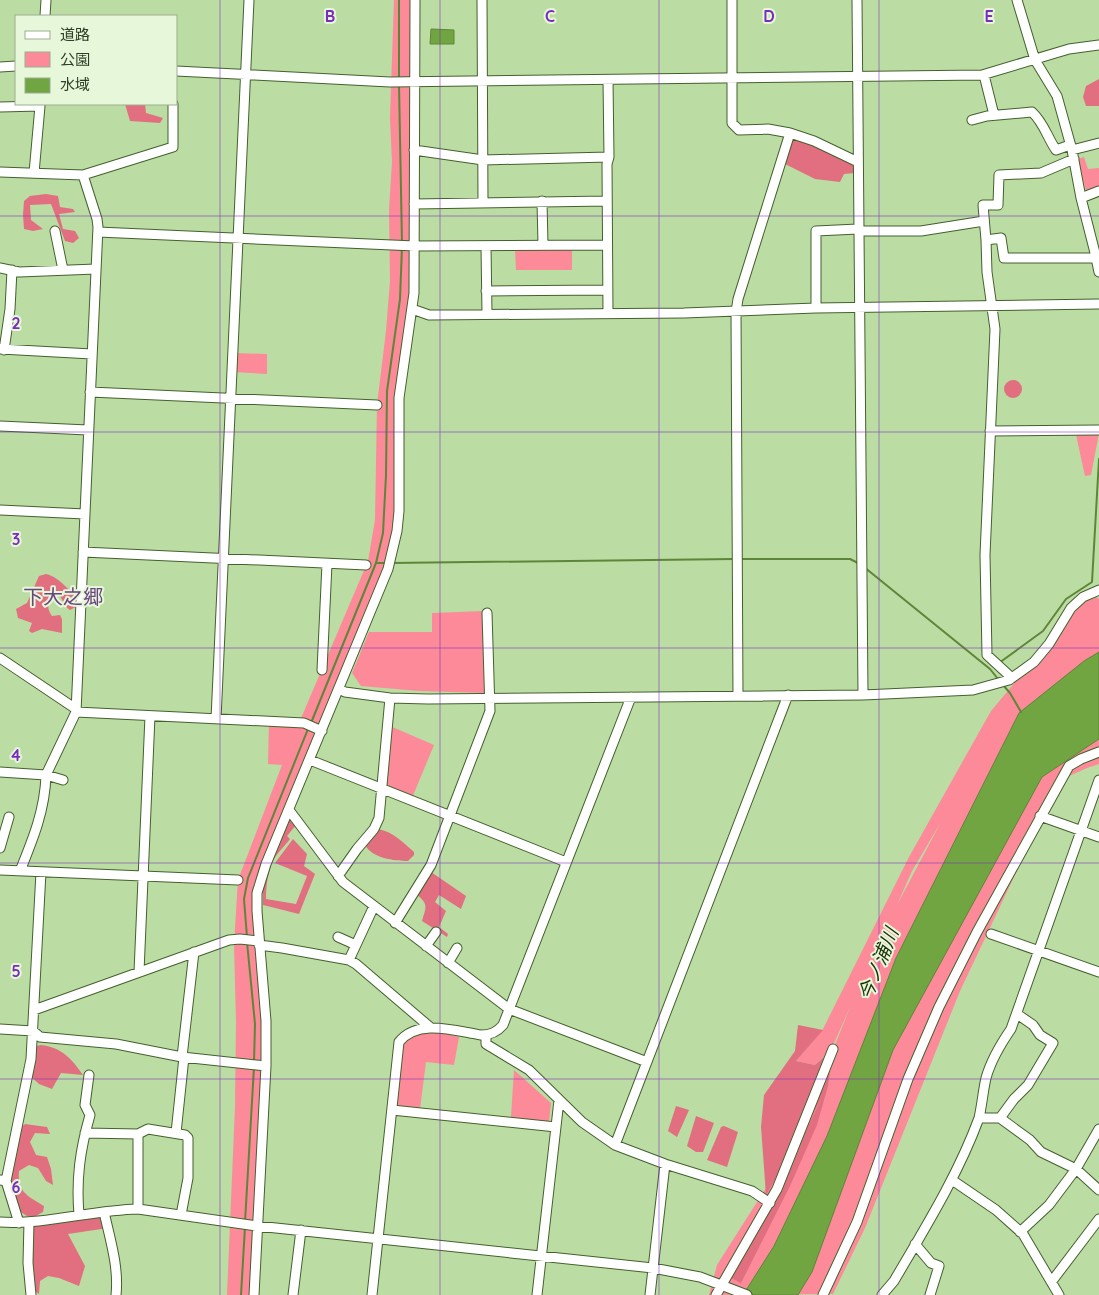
<svg xmlns="http://www.w3.org/2000/svg" width="1099" height="1295" font-family="Quicksand,'Noto Sans JP',sans-serif">
  <style>
    .green { fill: #fc8a99; fill-rule: evenodd }
    .forest { fill: #e26f80 }
    .water { fill: #71a541; stroke: #5e8639 }
    .lines { fill: none; stroke-linecap: round; stroke-linejoin: round }
    .stream { stroke: #5e8639; stroke-width: 2 }
    .minor-casing { stroke: #44602d; stroke-width: 11 }
    .minor { stroke: #fff; stroke-width: 9 }
    .grid { fill: none; stroke: #7b2cbf; stroke-width: 1; stroke-opacity: 0.55 }
    .labels { text-anchor: middle; stroke-width: 4; stroke-linejoin: round; paint-order: stroke }
    .water-label { font-size: 19px; font-style: italic; fill: #1b3006; stroke: #e6f7da }
    .quarter-label { font-size: 20px; fill: #6a457f; stroke: #e6f7da }
    .grid-label { font-size: 16px; text-anchor: middle; font-weight: bold; fill: #7b2cbf; stroke: #e6f7da; stroke-width: 4; stroke-linejoin: round; paint-order: stroke }
  </style>
  <rect width="100%" height="100%" fill="#bbdca3"/>
  <!-- green -->
  <path class="green" d="M394,0h20l-2,307 -16,90v141l-139,359 6,147 -9,251h-27l8,-188 1,-85 -2,-78 4,-64 44,-115 -14,-1 1,-42 30,1 69,-162 7,-41 2,-115 9,-74 4,-50 -1,-71 3,-48 -2,-44z
    M1084,157l4,12 11,-1v18l-13,5 -8,-32z
    M572,248v22h-56l-1,-21z
    M233,353l34,1v20l-35,-2z
    M1075,430l24,3 -8,42 -6,1z
    M1091,594l8,5v165l-12,4 -27,12 -100,211 -95,237 -32,66 -124,1 8,-30 80,-126 54,-134 -20,45 -16,15 -19,-4 27,-32 86,-172 82,-146 21,-25 7,-13zM941,822l-44,83 15,-34z
    M485,611l1,82 -67,-2 -58,-5 -9,-13 17,-41h63v-19z
    M390,726l44,19 -22,53 -30,-10z
    M415,1029l15,1 29,7 -5,28 -28,-3 -6,47 -28,-3 7,-64z
    M514,1070l37,33 -2,19 -38,-5z"/>
  <!-- forest -->
  <path class="forest" d="M1099,79v27h-13l-3,-9 3,-11z
    M125,104h20l1,9 17,5 -3,5 -30,-2z
    M790,133l65,27v13l-11,1 -4,8 -25,-3 -30,-15 -1,-9z
    M46,194l12,2 2,11 13,2 2,3 -16,2 4,15 12,2 4,7 -6,5 -8,-2 -14,-37 -21,1 1,15 12,9 -10,2 -9,-2 -1,-14 1,-14 6,-5z
    M1004 389a9 9 0 1 1 18 0a9 9 0 1 1-18 0Z
    M46,574c16,4 20,17 35,23v7l-11,6c-7,-4 -7,-13 -14,-18l-4,2c-4,8 -6,14 0,22l8,-1 2,4v14l-20,-4 -10,4 -3,-2 3,-8 -14,-5 -2,-9 11,-6 12,-27z
    M289,818l7,7 -9,11 3,3c-5,7 -12,13 -16,20 -6,12 -8,26 -8,40l30,5 11,-28 -32,-13 18,-24 14,15 -3,12 11,8 -16,40 -36,-9v-21l4,-20z
    M374,829c15,-1 30,14 40,23v3l-6,6c-14,0 -36,-3 -43,-16z
    M431,872l35,24 -5,13 -22,-14 -4,7 11,9 -7,16 9,7 -1,3 -25,-16c4,-14 7,-17 -6,-27z
    M798,1025l25,5 -27,31 19,4 18,-16 -5,37 -11,39 -27,61 -49,97 -10,-5 91,-180 -56,97 -5,-68 3,-32 31,-44z
    M41,1045c20,2 31,14 42,30l-22,-2 -9,16 -13,-5 -11,-10 4,-27z
    M676,1106l13,4 -12,27 -9,-6z
    M696,1116l18,7 -11,29h-7l-9,-6z
    M25,1124l22,3 3,7 -15,-1 -5,9 6,13 11,2 4,12 2,16 -7,-4 -8,-13 -9,-3 -10,6c-2,21 9,25 25,35l-1,6 -7,4h-9l-14,-9 -7,-26 10,-49z
    M724,1126l14,6 -11,35 -20,-7 14,-33z
    M104,1212l4,16 -40,6 17,32 -6,20 -20,-8 -11,-2 -8,5 -1,13 -8,-5 1,-67z"/>
  <!-- water -->
  <path class="water" d="M431,29l23,1v14h-24z
    M1099,652v87l-57,38 -149,273 -81,222 -14,23h-55l31,-49 53,-110 69,-178 123,-245 65,-52z"/>
  <g class="lines">
    <!-- stream -->
    <path class="stream" d="M399,0v80
      M399,85l3,158
      M741,559h109l8,4
      M376,563h11
      M391,563l343,-4
      M864,567l126,102 8,10
      M999,663l44,-32 23,-32 26,-17 7,-123
      M1003,685l7,8 11,19
      M311,723l65,-160 7,-30 3,-58 1,-84 13,-92 2,-52
      M247,937l-3,-38 4,-21 60,-149
      M247,942l8,82 -1,38
      M245,1222l9,-155
      M241,1295l4,-68"/>
    <defs>
      <path id="minor" d="M482,0l1,202
        M732,0v123l7,7 29,-1 22,4 -52,166 -2,13 2,384
        M857,0l6,695
        M1017,0l18,60 22,36 15,54 9,48 14,55 4,5
        M45,16l1,-16
        M0,67l16,-1
        M176,71l214,11 592,-7 87,-26 30,-4
        M984,75l10,40
        M608,80l1,77 -2,7 1,149
        M0,107l40,-1 -6,67
        M972,120l15,-4 45,-4c12,11 15,25 24,38l14,-5
        M790,133l24,8 44,21
        M414,150l69,10 126,-3
        M1072,150l27,-7
        M0,172l83,3 90,-28v-43
        M1081,198l18,-7
        M542,201l1,44
        M414,204l193,-3
        M55,231l8,39
        M858,231h63l63,-10
        M98,232l317,14 191,-1
        M986,240l15,-2 3,20h92
        M486,246l1,68
        M1095,253l4,19
        M0,268l19,4 77,-3
        M486,291l121,-1
        M816,308v-77l42,-2
        M412,309l17,6 255,-2 132,-5 283,-4
        M0,349l92,5
        M4,350l6,-41 2,-39
        M90,392l287,13
        M0,426l88,4
        M990,431l109,-1
        M0,510l85,4
        M83,552l283,13
        M0,658l76,51
        M322,670l5,-106
        M1012,678l-25,-23 -2,-100 10,-226 -8,-57 -1,-32 -3,-35h15l1,-30 42,-2 33,-14
        M339,689l6,3 45,6 38,1 435,-4 110,-5 36,-10 25,-18 15,-18 22,-36 12,-11 16,-7
        M76,712l228,11 18,8
        M216,719l33,-719
        M310,760l256,102
        M0,772l46,3 30,-63 22,-485 -1,-8 -14,-44
        M289,810l54,72 166,127 138,53
        M1040,816l59,21
        M0,848l9,-31
        M0,870l238,10
        M20,871c13,-32 25,-61 26,-96l17,5
        M338,876l19,-27 17,-20 5,-11 11,-120
        M395,923l36,-58 59,-154 -3,-98
        M991,934l108,38
        M338,937l18,8
        M259,945l23,3 67,12 7,4 75,64
        M426,946l10,-14
        M349,960l25,-54
        M448,963l9,-15
        M139,972l11,-256
        M34,1010l195,-70 11,-1 19,2
        M0,1029l33,2 7,6 76,7 66,13 84,9
        M486,1035v9l43,26 53,52 33,23 50,19 87,27 18,12
        M182,1057l12,-105
        M392,1110l164,17
        M979,1118c3,-13 4,-27 7,-40 5,-18 14,-33 25,-49l88,-249
        M1000,1118l14,-19 14,-14 25,-42 -13,-8 -7,-10 -16,-11
        M85,1133l53,1v75
        M176,1133l8,-76
        M138,1134l10,-5 37,6 3,3v40l-7,37
        M615,1145l173,-450
        M0,1180l6,1 13,42
        M952,1180l44,30 27,24 36,61
        M6,1181l25,-122 10,-187
        M104,1212c6,27 15,55 12,83
        M79,1215c-3,-36 1,-65 11,-100l-5,-10 4,-30
        M0,1222c46,3 92,-12 138,-13l119,17 396,42 47,9 47,18
        M29,1222l-1,41 3,32
        M1020,1232l29,-27 27,-36 23,-40
        M915,1244l16,19 8,3 -9,29
        M1052,1281l47,-62
        M254,1295l12,-229v-45l-9,-110v-18l9,-29 122,-295 9,-38 2,-20v-113l15,-105 1,-293
        M293,1295l8,-65
        M372,1295l27,-253c19,-24 56,-11 82,-7 10,0 16,-3 22,-10l128,-328
        M537,1295l22,-195
        M650,1295l15,-131
        M716,1295l61,-106 56,-140
        M823,1295l34,-73 51,-143 31,-72 38,-75 92,-166 12,-7 18,-7
        M882,1295l12,-14c31,-53 64,-106 85,-163h21l30,22 11,12 35,17 23,21"/>
    </defs>
    <!-- minor casing -->
    <use href="#minor" class="minor-casing"/>
    <!-- minor -->
    <use href="#minor" class="minor"/>
  </g>
  <!-- grid -->
  <path class="grid" d="M220,0v1295M440,0v1295M659,0v1295M879,0v1295M0,216h1099M0,432h1099M0,648h1099M0,863h1099M0,1079h1099"/>
  <g class="labels">
    <!-- water labels -->
    <g class="water-label">
      <text transform="translate(878 964) rotate(-68)" y="7">今ノ浦川</text>
    </g>
    <!-- quarter labels -->
    <g class="quarter-label">
      <text x="63" y="604">下大之郷</text>
    </g>
  </g>
  <g class="grid-label">
    <text x="330" y="22">B</text>
    <text x="550" y="22">C</text>
    <text x="769" y="22">D</text>
    <text x="989" y="22">E</text>
    <text x="16" y="329">2</text>
    <text x="16" y="545">3</text>
    <text x="16" y="761">4</text>
    <text x="16" y="977">5</text>
    <text x="16" y="1193">6</text>
  </g>
  <!-- legend -->
  <rect x="15" y="15" width="162" height="90" fill="#e6f7da" stroke="#9ead92"/>
  <rect x="25" y="31" width="25" height="8" fill="#ffffff" stroke="#9ead92"/>
  <text x="60" y="40" font-size="15" fill="#313e27">道路</text>
  <rect x="25" y="52" width="25" height="15" fill="#fc8a99" stroke="#9ead92"/>
  <text x="60" y="65" font-size="15" fill="#313e27">公園</text>
  <rect x="25" y="78" width="25" height="15" fill="#71a541" stroke="#9ead92"/>
  <text x="60" y="90" font-size="15" fill="#313e27">水域</text>
</svg>
